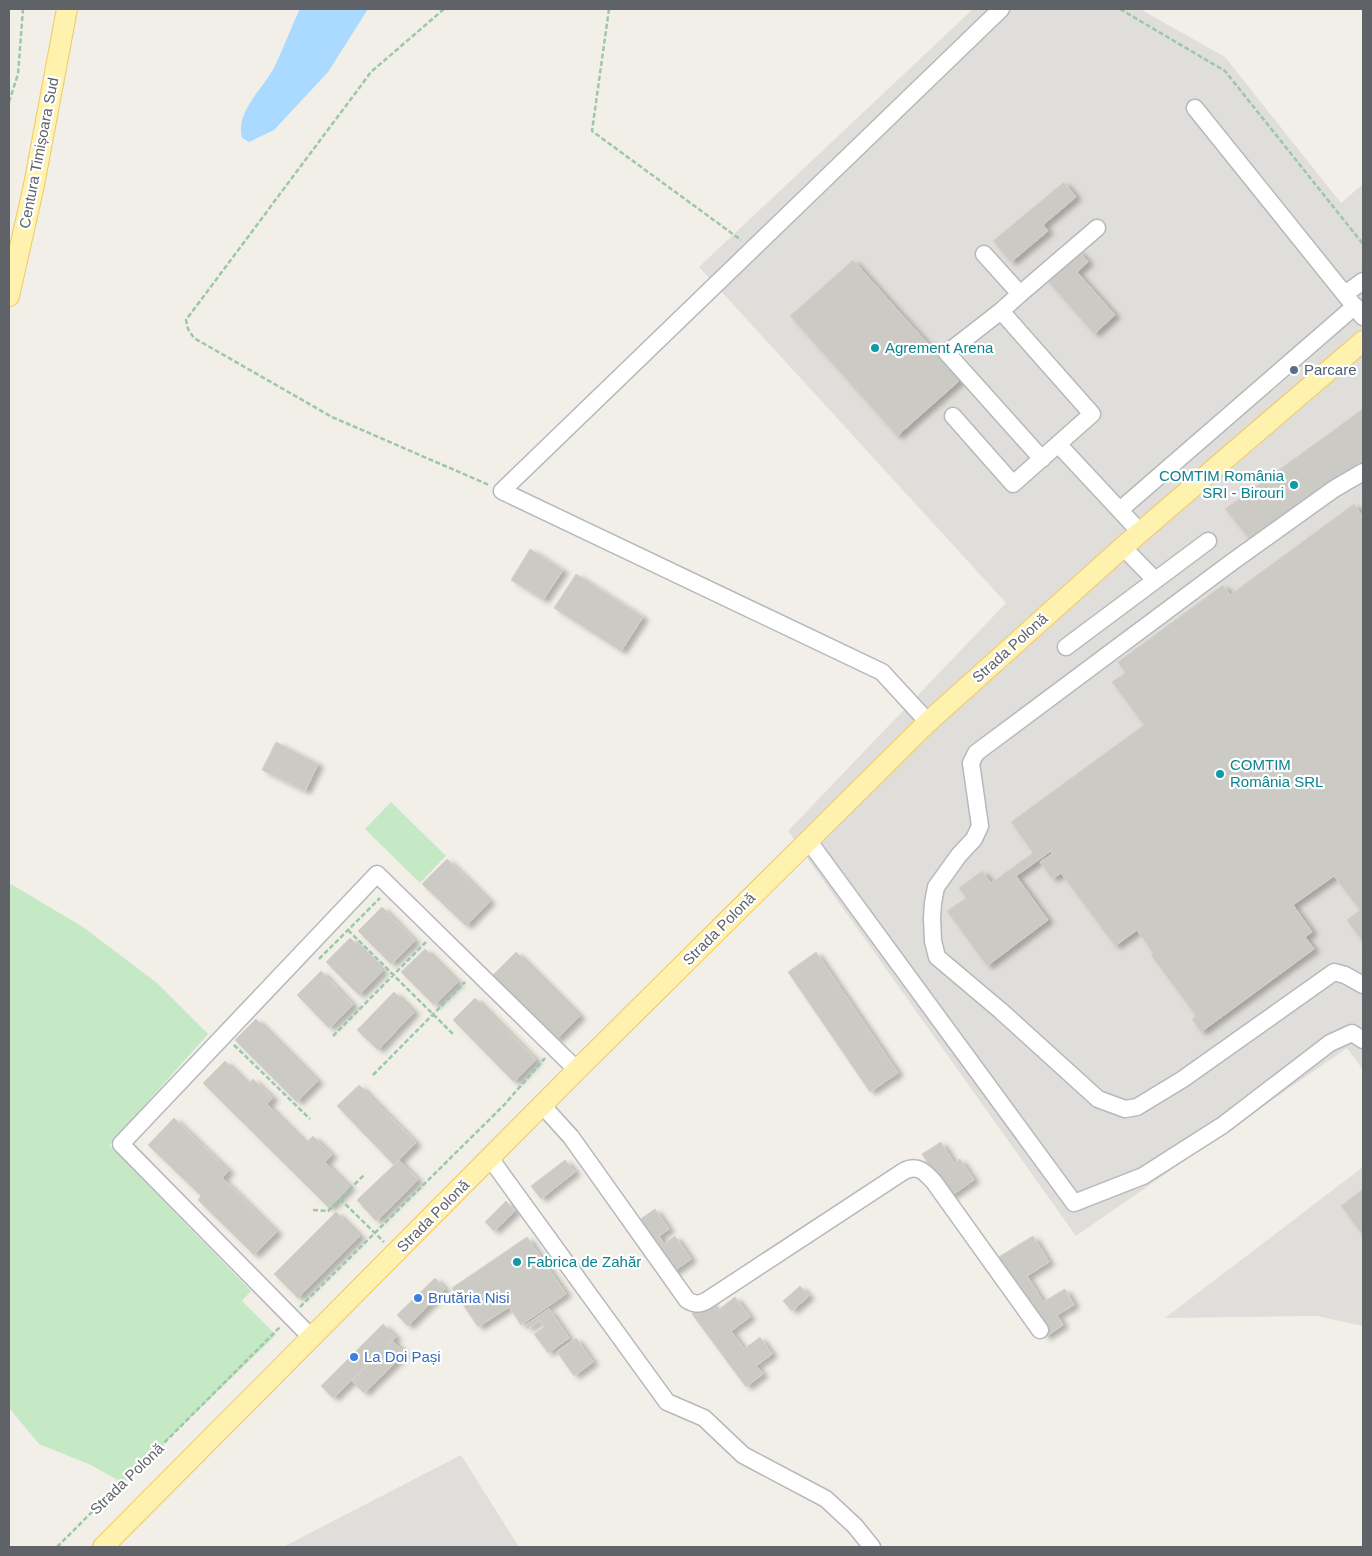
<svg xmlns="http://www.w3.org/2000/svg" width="1372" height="1556" font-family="Arial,sans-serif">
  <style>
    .industrial { fill: #e0deda }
    .green { fill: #c5e8c5 }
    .water { fill: #aadaff }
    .building { fill: #cccac5; stroke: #d6d1c6; filter: url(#shadow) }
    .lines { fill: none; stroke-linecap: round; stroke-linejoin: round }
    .minor-casing { stroke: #b5b8bc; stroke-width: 19 }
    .major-casing { stroke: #f2c960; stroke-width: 22 }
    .path { stroke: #9cc7a9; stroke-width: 2.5; stroke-dasharray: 5 2.5; stroke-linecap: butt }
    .minor { stroke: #fff; stroke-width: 16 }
    .major { stroke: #fff2af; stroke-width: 20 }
    .culture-dot { fill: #0f9aa8; stroke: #fff; stroke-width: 2 }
    .service-dot { fill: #5c6f8a; stroke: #fff; stroke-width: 2 }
    .shop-dot { fill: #3f7fe0; stroke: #fff; stroke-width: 2 }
    .labels { text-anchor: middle; stroke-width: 4.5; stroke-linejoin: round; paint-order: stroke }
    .street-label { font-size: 15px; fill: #5f6368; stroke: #fff }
    .culture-label { font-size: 15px; fill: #0d838f; stroke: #fff; text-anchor: start }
    .service-label { font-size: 15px; fill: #4e5e75; stroke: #fff; text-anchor: start }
    .shop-label { font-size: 15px; fill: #366cbe; stroke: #fff; text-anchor: start }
  </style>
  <defs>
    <filter id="shadow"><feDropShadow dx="5.5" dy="3" stdDeviation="2.5" flood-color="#0004"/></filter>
  </defs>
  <rect width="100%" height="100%" fill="#f1efe8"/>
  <!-- industrial -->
  <path class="industrial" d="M973,9h167l85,48 116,146 22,-19v886l-16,-22 -271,188 -288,-405 218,-228 -307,-336z
    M1363,1167v159l-46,-10 -152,2z
    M461,1455l58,92h-236z"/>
  <!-- green -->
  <path class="green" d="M391,802l55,54 -26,27 -55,-54z
    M9,883l74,44 74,56 51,51 -99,111 142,146 -9,10 34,34 -153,148 -32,-18 -52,-21 -29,-35 -1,-4z"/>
  <!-- water -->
  <path class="water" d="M300,9h68l-40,63 -54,58 -25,12 -7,-4c-7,-27 22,-50 33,-72 9,-19 16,-39 25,-57z"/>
  <!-- building -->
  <path class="building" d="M1064,182l12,15 -33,28 5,6 -37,31 -18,-21z
    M1078,250l10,12 -11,10 38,43 -21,19 -49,-56z
    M853,260l107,120 -63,56 -107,-120z
    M1363,409v51l-112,81 -26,-32z
    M1354,504l9,13v425l-16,-22 13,-10 -26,-34 -41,29 19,27 -7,5 9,12 -113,83 -9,-13 4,-3 -45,-61 2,-2 -16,-23 -22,16 -54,-73 -9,6 -12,-17 12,-8 -1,-3 -35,25 32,44 -61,46 -40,-55 19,-13 -7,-10 23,-17 9,12 42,-30 -22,-31 133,-97 -32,-43 13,-9 -7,-11 105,-77 7,10z
    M530,549l33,21 -20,30 -32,-20z
    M576,574l67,43 -22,34 -67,-43z
    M276,742l42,22 -13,27 -43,-21z
    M447,859l43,42 -24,25 -44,-42z
    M382,907l33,34 -24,23 -33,-33z
    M350,938l33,33 -24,24 -33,-33z
    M425,949l33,33 -24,23 -33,-33z
    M516,952l64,64 -24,24 -64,-64z
    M816,952l82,121 -28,19 -82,-120z
    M321,971l32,34 -24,23 -32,-33z
    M394,992l20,20 -36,38 -21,-20z
    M475,998l61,62 -22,22 -61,-62z
    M256,1019l62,62 -21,21 -62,-62z
    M225,1061l23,23 5,-5 20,19 -6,6 39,39 7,-7 19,19 -7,7 25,25 -21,21 -126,-125z
    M359,1085l57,58 -22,22 -57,-59z
    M174,1118l55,53 -7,7 55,54 -23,23 -56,-55 3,-4 -53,-51z
    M941,1142l13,21 6,-4 14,21 -25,17 -27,-43z
    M399,1160l19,20 -42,41 -19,-21z
    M565,1160l10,12 -34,27 -10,-13z
    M1363,1189v46l-22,-29z
    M506,1201l9,10 -21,20 -9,-9z
    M655,1209l14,20 -10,7 5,8 11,-8 16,23 -21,15 -35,-51z
    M336,1212l24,24 -62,62 -24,-24z
    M1033,1236l16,26 -22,14 16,26 22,-13 9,16 -17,10 6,10 -18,12 -48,-79z
    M527,1237l39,57 -45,31 -12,-18 -31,20 -26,-39z
    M435,1278l10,11 -37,37 -11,-11z
    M800,1286l9,10 -17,15 -9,-10z
    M735,1297l15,20 -19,14 13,18 16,-12 12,17 -16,12 7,8 -17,13 -54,-73 17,-13 8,10z
    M549,1309l20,29 -21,15 -14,-19 10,-7 -4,-7 -13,9 -1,-4z
    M383,1324l13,13 -63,61 -12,-12z
    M576,1338l17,24 -19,14 -17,-24z
    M392,1340l13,13 -41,40 -12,-12z"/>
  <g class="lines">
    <defs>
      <path id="minor" d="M1195,108l168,209
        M1020,294l77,-66
        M1345,294l18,-13
        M1001,311l-54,42 95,106
        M953,416l60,68 79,-70 -91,-103 19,-17 -36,-40
        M1058,444l82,88
        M1363,472l-29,17 -102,73 -256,191 -5,10 9,63 -6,13 -15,16 -23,32 -3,16 -1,15 1,23 4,16 64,54 97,88 27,10 12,-2 46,-28 151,-107 11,3 18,10
        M1120,510l235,-204
        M1123,547l32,33
        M1066,647l142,-106
        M928,722l-46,-50 -380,-181 499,-482
        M808,840l266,363 69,-27 80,-51 107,-82 22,-10 11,7
        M542,1105l29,32 116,163c7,4 11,5 19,1l198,-130c14,-7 21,1 30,11l106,148
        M490,1158l177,244 37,16 39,37 83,44 29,27 17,21
        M312,1338l-191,-194 256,-270 200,196"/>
      <path id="major" d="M9,296l25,-111 33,-176
        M103,1547l474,-477 351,-348 195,-175 240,-206"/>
    </defs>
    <!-- minor casing -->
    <use href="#minor" class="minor-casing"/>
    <!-- major casing -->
    <use href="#major" class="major-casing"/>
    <!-- path -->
    <path class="path" d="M444,9l-73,63 -185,248 2,9 6,9 138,79 157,68
      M609,9l-17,122 149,109
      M1120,9l105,62 138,173
      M9,102l9,-28 5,-65
      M348,930l105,104
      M319,959l61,-61
      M333,1036l93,-94
      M234,1045l76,74
      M373,1075l92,-93
      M340,1199l44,43
      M313,1210l15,1 37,-37
      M300,1307l204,-202 41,-47
      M57,1547l54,-54 20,-17 149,-149"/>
    <!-- minor -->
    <use href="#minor" class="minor"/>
    <!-- major -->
    <use href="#major" class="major"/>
  </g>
  <!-- markers -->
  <g class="culture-dot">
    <circle cx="875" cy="348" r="5"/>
    <circle cx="1294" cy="485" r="5"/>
    <circle cx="1220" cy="774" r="5"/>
    <circle cx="517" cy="1262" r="5"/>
  </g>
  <circle class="service-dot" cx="1294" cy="370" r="5"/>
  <g class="shop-dot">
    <circle cx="418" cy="1298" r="5"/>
    <circle cx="354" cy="1357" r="5"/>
  </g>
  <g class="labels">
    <!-- street labels -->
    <g class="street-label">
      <text transform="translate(39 153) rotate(-79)" y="5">Centura Timișoara Sud</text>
      <text transform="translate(1010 648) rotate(-42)" y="5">Strada Polonă</text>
      <text transform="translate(719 929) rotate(-45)" y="5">Strada Polonă</text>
      <text transform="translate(433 1216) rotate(-45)" y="5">Strada Polonă</text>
      <text transform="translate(127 1479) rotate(-44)" y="5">Strada Polonă</text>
    </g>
    <!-- culture labels -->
    <g class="culture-label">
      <text x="885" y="353">Agrement Arena</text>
      <text x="1284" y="481" text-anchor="end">COMTIM România<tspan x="1284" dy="17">SRI - Birouri</tspan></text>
      <text x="1230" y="770">COMTIM<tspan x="1230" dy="17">România SRL</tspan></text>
      <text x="527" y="1267">Fabrica de Zahăr</text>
    </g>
    <!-- service labels -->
    <g class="service-label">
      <text x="1304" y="375">Parcare</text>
    </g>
    <!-- shop labels -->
    <g class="shop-label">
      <text x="428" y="1303">Brutăria Nisi</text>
      <text x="364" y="1362">La Doi Pași</text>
    </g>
  </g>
  <!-- border -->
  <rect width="1372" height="1556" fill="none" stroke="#5f6368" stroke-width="20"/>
</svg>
